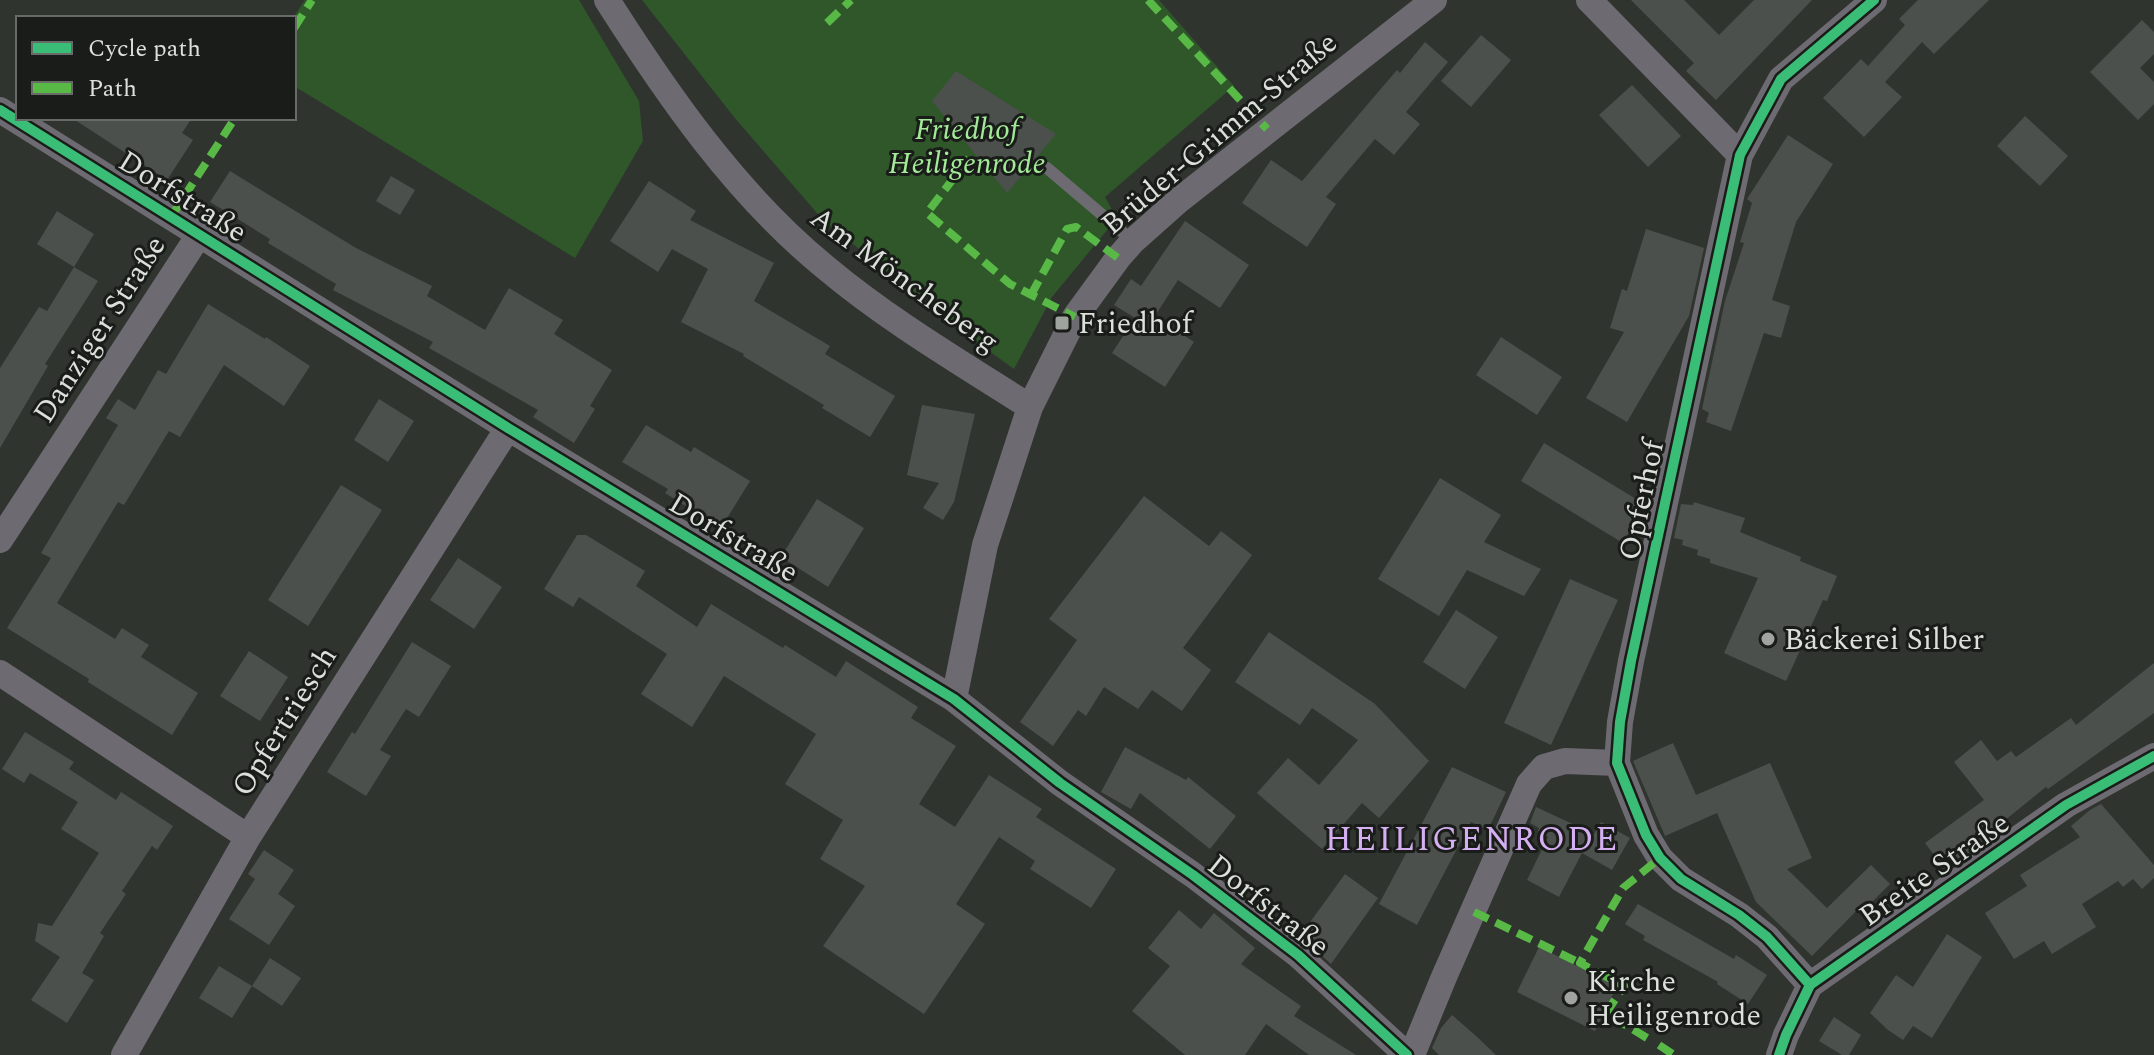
<svg xmlns="http://www.w3.org/2000/svg" width="2154" height="1055" font-family="Spectral,serif">
  <style>
    .green { fill: #2f572a }
    .building { fill: #4c504c }
    .lines { fill: none; stroke-linecap: round; stroke-linejoin: round }
    .lane { stroke: #6e6a72; stroke-width: 12 }
    .street { stroke: #6e6a72; stroke-width: 26 }
    .quiet { stroke: #58b947; stroke-width: 8; stroke-dasharray: 16 8; stroke-linecap: butt }
    .cycleway-casing { stroke: #191c18; stroke-width: 15 }
    .cycleway { stroke: #3abd76; stroke-width: 10 }
    .poi-dot { fill: #9fa49e; stroke: #191c18; stroke-width: 3 }
    .labels { text-anchor: middle; stroke-width: 6; stroke-linejoin: round; paint-order: stroke }
    .park-label { font-size: 30px; font-style: italic; fill: #a3ea98; stroke: #191c18 }
    .street-label { font-size: 30px; fill: #dbe0da; stroke: #191c18 }
    .poi-label { font-size: 30px; fill: #dbe0da; stroke: #191c18; text-anchor: start }
    .quarter-label { font-size: 34px; letter-spacing: 2px; fill: #d4aff1; stroke: #191c18 }
  </style>
  <rect width="100%" height="100%" fill="#2f342f"/>
  <!-- green -->
  <path class="green" d="M305,0h274l60,101 4,40 -68,117 -281,-172 -1,-68z
    M642,0h517l75,86 -129,111 12,21 -65,79 -38,72 -57,-41 -134,-108 -89,-103z"/>
  <!-- building -->
  <path class="building" d="M1631,0h53l35,35 35,-35h58l-96,100 -30,-29 8,-8z
    M1918,0h71l-55,54 -12,-12 -37,40 17,15 -38,40 -41,-39 38,-39 7,7 37,-41 -6,-6z
    M2142,20l12,12v22l-14,14 14,14v22l-16,16 -48,-48z
    M1481,35l30,25 -40,47 -30,-26z
    M1425,42l23,20 -42,50 14,12 -26,31 -19,-16 -49,58 10,7 -29,43 -65,-44 29,-43 31,21 95,-111 3,3z
    M956,71l100,63 -49,59 -75,-92z
    M1632,85l49,51 -33,31 -49,-52z
    M2025,116l43,40 -28,30 -43,-40z
    M72,118h120l-10,15 11,7 -26,40z
    M1788,135l45,29 -37,58 -24,78 18,6 -9,32 -17,-5 -33,98 -25,-9 3,-9 -7,-4 23,-108 19,-58 -4,-1 12,-39 -5,-4z
    M230,171l126,77 76,38 -5,10 58,34 24,-42 54,32 -9,14 58,36 -22,36 5,3 -21,34 -41,-26 5,-7 -109,-62 4,-6 -100,-52 3,-6 -68,-41 2,-4 -60,-37z
    M391,176l24,14 -15,25 -24,-14z
    M649,181l47,30 -6,9 84,43 -20,38 76,45 -5,8 70,42 -25,41 -48,-29 2,-3 -81,-49 1,-2 -63,-32 27,-53 -36,-20 -14,23 -48,-31z
    M57,211l37,23 -20,33 -37,-23z
    M1185,221l64,44 -29,43 -42,-28 -23,36 39,26 -29,45 -53,-34 23,-35 -21,-13 17,-26 10,7z
    M1646,229l58,19 -15,68 -62,106 -41,-24 38,-66 -14,-4 12,-39 5,2z
    M74,267l24,14 -53,83 3,2 -48,82v-80l39,-61 8,4z
    M208,304l57,35 1,-2 44,29 -26,40 -60,-41 -44,72 -11,-6 -45,74 -6,-3 -61,101 58,36 7,-11 27,17 -8,12 57,36 -26,42 -84,-53 1,-3 -82,-51 44,-70 -10,-5 77,-128 -12,-7 12,-19 17,11 23,-40 8,4z
    M1501,337l61,40 -25,38 -61,-40z
    M379,399l35,22 -26,41 -34,-22z
    M922,405l53,9 -21,88 -11,18 -20,-12 16,-25 -32,-8z
    M646,425l45,27 3,-5 56,34 -29,47 -56,-35 3,-4 -46,-27z
    M1544,443l102,62 -23,38 -102,-62z
    M1440,478l61,37 -17,27 57,27 -17,27 -57,-26 -28,46 -61,-37z
    M341,485l41,25 -74,116 -40,-26z
    M1144,496l65,50 12,-15 31,24 -69,93 28,22 -29,41 -30,-21 -14,19 -34,-22 -18,29 -8,-6 -25,36 -33,-24 57,-82 -28,-21z
    M817,499l47,29 -36,59 -47,-30z
    M1694,502l51,16 -5,14 61,25 -1,4 37,15 -10,25 -4,-1 -37,81 -62,-28 34,-75 -48,-15v-4l-13,-4 1,-5 -16,-5 1,-5 -9,-2 7,-34 12,1z
    M577,535h9l59,36 -9,15 61,41 14,-23 72,44 2,-3 51,32 10,-16 72,46 -7,11 45,28 -37,58 36,23 34,-52 53,34 -6,8 80,52 -25,39 -61,-39 5,-8 -36,-24 -43,67 29,20 -61,90 -101,-68 42,-60 -45,-27 23,-39 -58,-36 31,-50 -92,-58 -32,51 -51,-33 26,-40 -88,-57 -6,10 -29,-18z
    M458,558l44,29 -28,42 -44,-29z
    M1570,579l48,21 -67,145 -47,-22z
    M1456,610l42,27 -33,52 -42,-27z
    M1269,632l106,72 54,57 -50,57 -17,-15 -40,46 -65,-56 31,-35 31,27 39,-45 -46,-32 -12,17 -65,-43z
    M412,642l39,24 -32,51 -13,-8 -26,41 11,6 -25,40 -39,-24 25,-40 3,2z
    M249,651l39,26 -28,44 -40,-25z
    M2154,663v50l-106,76 -2,-2 -62,50 3,4 -42,29 -20,-27 59,-43 -30,-38 27,-22 16,21 14,-10 5,6 55,-39 5,7z
    M25,732l49,30 -5,7 47,31 5,-8 52,34 -16,24 -5,-4 -30,45 4,3 -26,39 4,3 -22,37 12,7 -27,43 -36,-23 29,-43 -25,-16 3,-18 14,3 47,-73 -38,-24 17,-27 -48,-29 -6,10 -22,-14z
    M1673,743l23,52 74,-32 42,95 -25,11 40,39 44,-43 19,19 -21,21 -3,-4 -54,55 -56,-54 -39,-89 -52,23 -32,-75z
    M1125,747l61,33 2,-3 48,39 -26,33 -70,-56 -9,16 -30,-17z
    M1452,767l54,25 -18,38 -17,-8 -54,103 -38,-21z
    M2101,804l53,61v13l-12,11 -9,-10 -10,8 -5,-6 -36,23 14,23 -44,27 -8,-13 -30,18 -29,-46 42,-27 -7,-11 60,-38 -9,-11 19,-16z
    M1536,807l58,27 7,-12 29,16 -18,32 -30,-17 -23,44 -32,-17 21,-43 -10,-6 1,-3 -9,-5z
    M264,850l30,20 -16,24 17,12 -26,39 -40,-26 26,-40 -7,-5z
    M1345,874l33,24 -47,66 -31,-28z
    M1638,904l96,55 2,-4 31,20 -19,29 -31,-20 1,-2 -75,-42 2,-4 -20,-12z
    M1179,910l22,19 13,-16 41,35 -14,16 60,42 -7,10 62,39h-47l-43,-31 -21,31h-60l-53,-44 38,-45 -22,-18z
    M1947,934l35,23 -50,81 -19,-12 -10,14 -15,-10 -18,-17 26,-38 17,12z
    M1539,947l78,39 -22,45 -78,-39z
    M270,958l31,20 -19,28 -30,-20z
    M219,966l33,20 -20,32 -33,-20z
    M1452,1015l23,20 21,20h-57l-7,-7 9,-20z
    M1834,1017l27,18 -12,20h-7l-23,-14z"/>
  <g class="lines">
    <!-- lane -->
    <path class="lane" d="M1047,168l86,73"/>
    <!-- street -->
    <path class="street" d="M607,0c61,96 129,194 218,267 63,53 136,96 205,140
      M1589,0l151,155
      M0,110l508,318 446,271 106,84 133,92 105,80 109,100
      M0,540l199,-305
      M0,673l248,164
      M954,699l31,-154 45,-138 45,-90 43,-59 15,-17 45,-40 256,-201
      M1810,985l-43,-48 -28,-22 -58,-36 -21,-21 -14,-23 -29,-72 3,-41 11,-61 109,-506 41,-76 93,-79
      M124,1055l124,-218 260,-409
      M1412,1055l32,-78 85,-193 15,-17 21,-6 52,2
      M1779,1055l7,-20 24,-50 256,-180 88,-49"/>
    <!-- quiet -->
    <path class="quiet" d="M1148,0l119,129
      M827,23l24,-23
      M294,28l18,-28
      M969,158l-42,55 83,71 65,33
      M171,217l64,-99
      M1031,295l36,-66 9,-2 42,31
      M1474,912l106,51
      M1647,1038l-41,-25 18,-27 -44,-23 43,-75 37,-30
      M1659,1045l15,10"/>
    <defs>
      <path id="cycleway" d="M0,110l508,318 446,271 106,84 133,92 105,80 109,100
        M1810,985l-43,-48 -28,-22 -58,-36 -21,-21 -14,-23 -29,-72 3,-41 11,-61 109,-506 41,-76 93,-79
        M1779,1055l7,-20 24,-50 256,-180 88,-49"/>
    </defs>
    <!-- cycleway casing -->
    <use href="#cycleway" class="cycleway-casing"/>
    <!-- cycleway -->
    <use href="#cycleway" class="cycleway"/>
  </g>
  <!-- markers -->
  <g class="poi-dot">
    <rect x="1054" y="315" width="16" height="16" rx="4"/>
    <circle cx="1768" cy="639" r="8"/>
    <circle cx="1571" cy="998" r="8"/>
  </g>
  <g class="labels">
    <!-- park labels -->
    <g class="park-label">
      <text x="967" y="139">Friedhof<tspan x="967" dy="34">Heiligenrode</tspan></text>
    </g>
    <!-- street labels -->
    <g class="street-label">
      <text transform="translate(1219 133) rotate(-40)" y="10">Brüder-Grimm-Straße</text>
      <text transform="translate(183 196) rotate(32)" y="10">Dorfstraße</text>
      <text transform="translate(905 279) rotate(36)" y="10">Am Möncheberg</text>
      <text transform="translate(99 329) rotate(-57)" y="10">Danziger Straße</text>
      <text transform="translate(1641 500) rotate(-78)" y="10">Opferhof</text>
      <text transform="translate(734 537) rotate(31)" y="10">Dorfstraße</text>
      <text transform="translate(284 721) rotate(-58)" y="10">Opfertriesch</text>
      <text transform="translate(1934 869) rotate(-35)" y="10">Breite Straße</text>
      <text transform="translate(1269 905) rotate(38)" y="10">Dorfstraße</text>
    </g>
    <!-- poi labels -->
    <g class="poi-label">
      <text x="1078" y="333">Friedhof</text>
      <text x="1784" y="649">Bäckerei Silber</text>
      <text x="1587" y="991">Kirche<tspan x="1587" dy="34">Heiligenrode</tspan></text>
    </g>
    <!-- quarter labels -->
    <g class="quarter-label">
      <text x="1472" y="850">HEILIGENRODE</text>
    </g>
  </g>
  <!-- legend -->
  <rect x="16" y="16" width="280" height="104" fill="#191c18" stroke="#676a66" stroke-width="2"/>
  <rect x="32" y="42" width="40" height="12" fill="#3abd76" stroke="#676a66" stroke-width="2"/>
  <text x="88" y="56" font-size="24" fill="#dbe0da">Cycle path</text>
  <rect x="32" y="82" width="40" height="12" fill="#58b947" stroke="#676a66" stroke-width="2"/>
  <text x="88" y="96" font-size="24" fill="#dbe0da">Path</text>
</svg>
